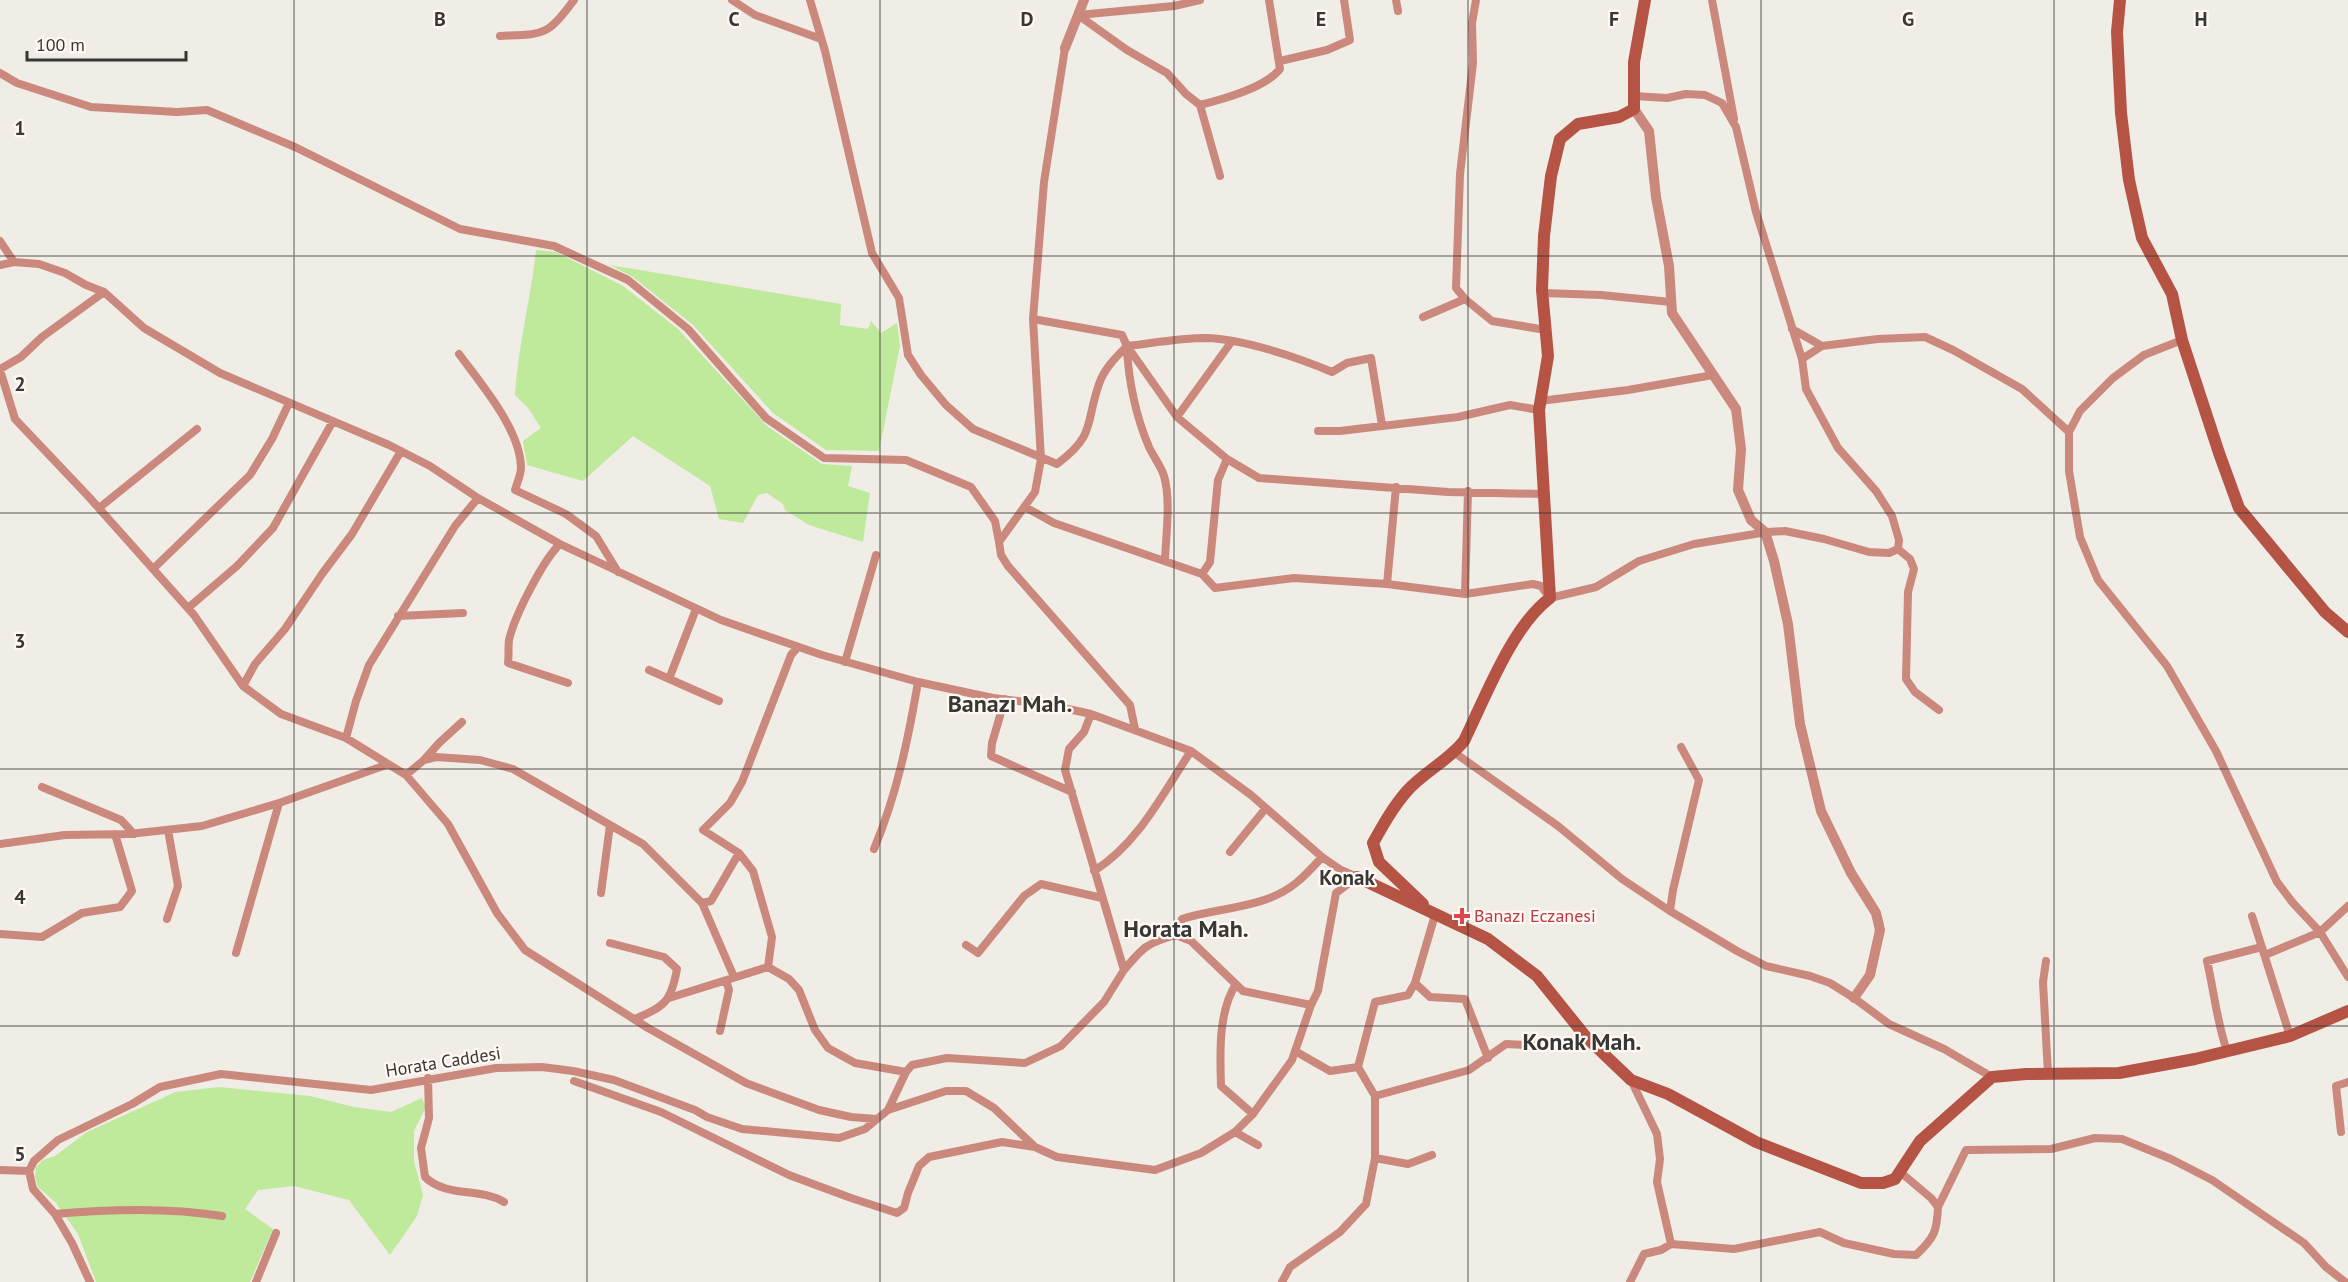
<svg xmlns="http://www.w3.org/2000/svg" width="2348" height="1282" font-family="'PT Sans',sans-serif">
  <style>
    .green { fill: #bfe99b }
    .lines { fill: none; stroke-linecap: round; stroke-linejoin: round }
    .minor { stroke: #cb887c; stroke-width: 8 }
    .tertiary { stroke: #cb887c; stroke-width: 10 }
    .secondary { stroke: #b55444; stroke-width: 12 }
    .grid { fill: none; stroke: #393735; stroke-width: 1.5; stroke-opacity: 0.55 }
    .health-dot { fill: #e0444e; stroke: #fef9f4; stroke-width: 2 }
    .labels { text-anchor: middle; stroke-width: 4.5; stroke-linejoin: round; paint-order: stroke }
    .health-label { font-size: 18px; fill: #be3a42; stroke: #fef9f4; text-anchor: start }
    .street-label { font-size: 18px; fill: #393735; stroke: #fef9f4 }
    .quarter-label { font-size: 21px; font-weight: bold; fill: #393735; stroke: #fef9f4 }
    .district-label { font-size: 24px; font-weight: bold; fill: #393735; stroke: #fef9f4 }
    .grid-label { font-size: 20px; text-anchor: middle; font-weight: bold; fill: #393735; stroke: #fef9f4; stroke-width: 4.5; stroke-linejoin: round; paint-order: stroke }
  </style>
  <rect width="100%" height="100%" fill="#f0ece6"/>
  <!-- green -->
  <path class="green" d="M536,250l20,2 67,34 55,43 89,97 55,38 30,2 -4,20 22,7 -7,49 -54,-17 -24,-15 -2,-6 -16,-11 -9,2 -15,28 -24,-4 -9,-33 -77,-50 -50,45 -56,-16 -4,-24 18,-13 -13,-20 -13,-13c3,-49 16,-97 21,-145z
    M610,265l231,39 -1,21 28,4 3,-8 10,12 16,-10 3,23 -21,105 -53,-1 -53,-37 -80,-88 -60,-48z
    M219,1087l91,9 44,11 37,5 31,-14 4,9 -12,24v30l9,34 -6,21 -27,39 -41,-55 -55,-14 -36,4 -13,19 28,20 -23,53h-154l-18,-48 -22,-31 -18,-16 -3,-11 1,-9 7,-7 12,-4 32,-24 89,-40z"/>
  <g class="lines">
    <!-- minor -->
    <path class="minor" d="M732,0l23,15 66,24
      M810,0l15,51 47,202 27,45 9,57 13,20 25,30 27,24 84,35c39,-29 28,-40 42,-80 5,-15 17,-27 28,-38 26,-3 53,-8 79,-8 37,1 91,19 126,34l15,-9 24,-5 11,67
      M1396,0l2,11
      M1476,0l-4,23 1,40 -13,111 -4,114 9,11 27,22 54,9
      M1712,0l22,119
      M1078,15l49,35 40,23 19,21 14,11c24,-6 65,-17 80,-36l-11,-69
      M1078,15l96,-9 26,-6
      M500,36c45,-2 46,1 74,-36
      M1065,48l-21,134 -11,137 8,140 -6,33 -36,50 2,13 7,11 122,139 5,24
      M1280,61l47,-11 23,-10 -6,-40
      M0,73l17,10 74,24 86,5 30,-2 88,37 165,82 94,17 74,34 60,49 78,89 58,40 82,2 65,27 24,34 4,21
      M1200,105l20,71
      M0,241l14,21
      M0,265l14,-3 25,2 26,9 21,12 18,7 40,36 76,45 169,72 41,21 48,32 82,46 161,76 101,35 96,27 75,16 57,7 41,9 100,37 60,44 71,62 19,13 16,7
      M1543,293l58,2 70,7
      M1423,317l42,-18
      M1033,319l89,16 5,11 50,71 50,42 32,19 189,14 94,2
      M1792,329l30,17
      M2182,340l-38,15 -31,23 -33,33 -11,21v39l11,66 18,43 69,86 49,85 61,131 16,21 27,29 28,45
      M1127,347c1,32 9,70 22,100 4,9 12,19 15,29 7,23 2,59 1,84
      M459,354c22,30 61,75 62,113 0,8 -4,16 -6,23l51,24 30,22 22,36
      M1802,359l20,-13 56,-7 47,-2 28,13 69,39 47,43
      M0,369l21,-12 21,-20 62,-45
      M0,370l15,49 73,77 106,119 49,71 38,28 65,24 60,37 42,49 49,89 28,37 123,78 98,55 73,27 32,7 25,2
      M1540,401l88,-11 85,-15
      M1177,417l55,-76
      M1318,431h22l118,-14 52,-12 29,5
      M1025,507l29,16 148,51 13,14 79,-10 93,6 78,10 68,-10 8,2 9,12 46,-11 43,-26 55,-17 73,-12 18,-1 39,8 45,13 20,1 9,-4 1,-9 -7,-24 -16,-25 -38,-43 -32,-59 -4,-30 -46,-147 -20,-85 -14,-24 -17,-8 -19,-1 -19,4 -33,-2
      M99,508l98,-79
      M560,544c-17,16 -46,73 -51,96 -1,7 0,16 -1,23l60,20
      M1898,549l12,10 4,10 -6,23 -2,87 9,13 24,18
      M153,569l97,-94 22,-36 17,-36
      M1202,574l8,-12 8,-82 9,-21
      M1387,584l9,-97
      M1465,594l3,-103
      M188,608l49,-42 36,-38 60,-107
      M398,616l65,-3
      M845,662l31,-107
      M649,670l70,31
      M669,679l27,-70
      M243,686l12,-22 30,-35 37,-55 30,-40 49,-83
      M1005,699l-13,44 -1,13 81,36
      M346,738l10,-37 13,-36 86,-139 23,-28
      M1455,753l103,73 64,53 48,32 67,40 29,15 44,10 20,7 24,15 35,26 55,25 48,28
      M424,760l15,-17 23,-21
      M406,775l18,-15 12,-3 44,3 33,9 130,75 59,59 32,74
      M42,787l79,33 13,14
      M0,844l65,-9 64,-1 73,-8 77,-23 107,-38
      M874,849c23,-55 34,-109 44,-167
      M1230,852l36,-44
      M1094,871c44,-27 69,-78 97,-120
      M601,893l9,-68
      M702,903l9,-2 28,-48 -36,-23 27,-27 12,-21 49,-127 7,-8
      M1670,911l3,-21 26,-110 -18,-33
      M2252,916l38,120
      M167,919l11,-33 -10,-56
      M0,934l42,3 40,-24 38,-6 12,-16 -17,-57
      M610,943l54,14 13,12c-6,33 -12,37 -42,50
      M966,945l12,8 46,-57 17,-12 61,14
      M236,953l43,-150
      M2265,955l55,-23 28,-26
      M2046,961l-3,21 5,92
      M768,967l21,12 10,11 16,40 13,18 27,15 51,9
      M1124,970c19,-23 23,-27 52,-35
      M1415,983l15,14 35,2 23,59
      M1236,984c-18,28 -16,70 -15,102l32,28
      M669,998l99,-31 4,-30 -19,-66 -14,-18
      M1311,1005l-68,-14 -52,-50 -15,-6 6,-16c37,-12 82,-10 114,-36 9,-7 18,-17 26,-26
      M720,1031l9,-41 -3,-10
      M1295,1051l35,20 28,-4 17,-65 33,-7 7,-12 20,-68
      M2227,1051c-10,-28 -13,-60 -20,-90l55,-14
      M1358,1067l17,29
      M428,1078l1,40 -8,30 4,29c22,21 54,10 79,25
      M1631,1080l26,54 3,25 -3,23 14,62 63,5 86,-17 24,11 50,11 22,1c18,-17 21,-23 22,-48l-7,-9 -32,-27
      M574,1081l87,31 128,63 62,23 46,15 7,-5 4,-15 11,-27 10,-9 73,-15 33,5
      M888,1110l18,-38 6,-7 35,-7 78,5 36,-17 43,-44 20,-32 -59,-200 4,-21 15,-17 7,-18
      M1235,1132l23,13
      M2341,1132l-5,-46 12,-4
      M1375,1158l33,6 24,-9
      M0,1170l29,1
      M29,1171l5,-10 24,-21 74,-36 28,-17 61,-13 150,16 125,-22 46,-1 31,4 41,9 81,30 12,7 35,12 97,9 26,-9 23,-19 58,-19h20l28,17 41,39 22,10 98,13 46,-17 34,-21 18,-18 39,-54 19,-55 7,-14 18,-98 21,-16
      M29,1171l4,18 22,25 17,29 18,39
      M1938,1207l28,-57 85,-1 44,-11 27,1 49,20 41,21 92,63 22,24 19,15
      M55,1214c55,-5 112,-7 167,2
      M256,1282l20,-49
      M1282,1282l8,-15 50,-35 26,-28 9,-46v-62l94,-26 37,-26 56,3 24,-10
      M1630,1282l14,-28 17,-4 10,-6"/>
    <!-- tertiary -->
    <path class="tertiary" d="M1065,48l19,-48
      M1634,109l15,22 7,66 13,69 3,47 64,96 5,40 -3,41 13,30 14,12 9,29 14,63 12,100 21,87 30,62 25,40 4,17 -10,45 -16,23"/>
    <!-- secondary -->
    <path class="secondary" d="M2120,0l-3,32 4,81 8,67 13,58 30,56 10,46 37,113 20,55 86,104 23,20
      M1357,877l131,62 49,37 49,61 45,43 37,14 88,48 105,41h22l12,-4 25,-38 72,-64 34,-3 93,-1 76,-14 95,-23 58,-25
      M1423,904l-44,-42 -6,-19c10,-18 20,-36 34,-52 17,-19 41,-30 57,-50 21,-43 48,-115 86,-143l-11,-188 9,-54 -6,-66 2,-54 7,-60 9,-37 18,-15 41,-7 15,-8v-47l11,-62"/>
  </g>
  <!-- grid -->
  <path class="grid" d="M294,0v1282M587,0v1282M880,0v1282M1174,0v1282M1468,0v1282M1761,0v1282M2054,0v1282M0,256h2348M0,513h2348M0,769h2348M0,1026h2348"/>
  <!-- markers -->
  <path class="health-dot" d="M1459 907h6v6h6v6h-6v6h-6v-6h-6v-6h6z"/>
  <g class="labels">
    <!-- health labels -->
    <g class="health-label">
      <text x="1474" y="922">Banazı Eczanesi</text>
    </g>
    <!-- street labels -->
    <g class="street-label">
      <text transform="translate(443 1062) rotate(-9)" y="6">Horata Caddesi</text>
    </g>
    <!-- quarter labels -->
    <g class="quarter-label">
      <text x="1347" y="885">Konak</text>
    </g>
    <!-- district labels -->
    <g class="district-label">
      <text x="1010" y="712">Banazı Mah.</text>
      <text x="1186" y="937">Horata Mah.</text>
      <text x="1582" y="1050">Konak Mah.</text>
    </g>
  </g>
  <g class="grid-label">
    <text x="440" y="26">B</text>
    <text x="734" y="26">C</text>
    <text x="1027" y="26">D</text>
    <text x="1321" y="26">E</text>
    <text x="1614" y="26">F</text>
    <text x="1908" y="26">G</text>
    <text x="2201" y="26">H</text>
    <text x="20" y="135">1</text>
    <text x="20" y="391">2</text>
    <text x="20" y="648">3</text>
    <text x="20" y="904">4</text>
    <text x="20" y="1161">5</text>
  </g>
  <!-- scale -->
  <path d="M27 51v9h159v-9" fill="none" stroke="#393735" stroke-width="3"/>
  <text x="36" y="51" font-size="18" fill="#393735" stroke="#fef9f4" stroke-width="4.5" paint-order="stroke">100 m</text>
</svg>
